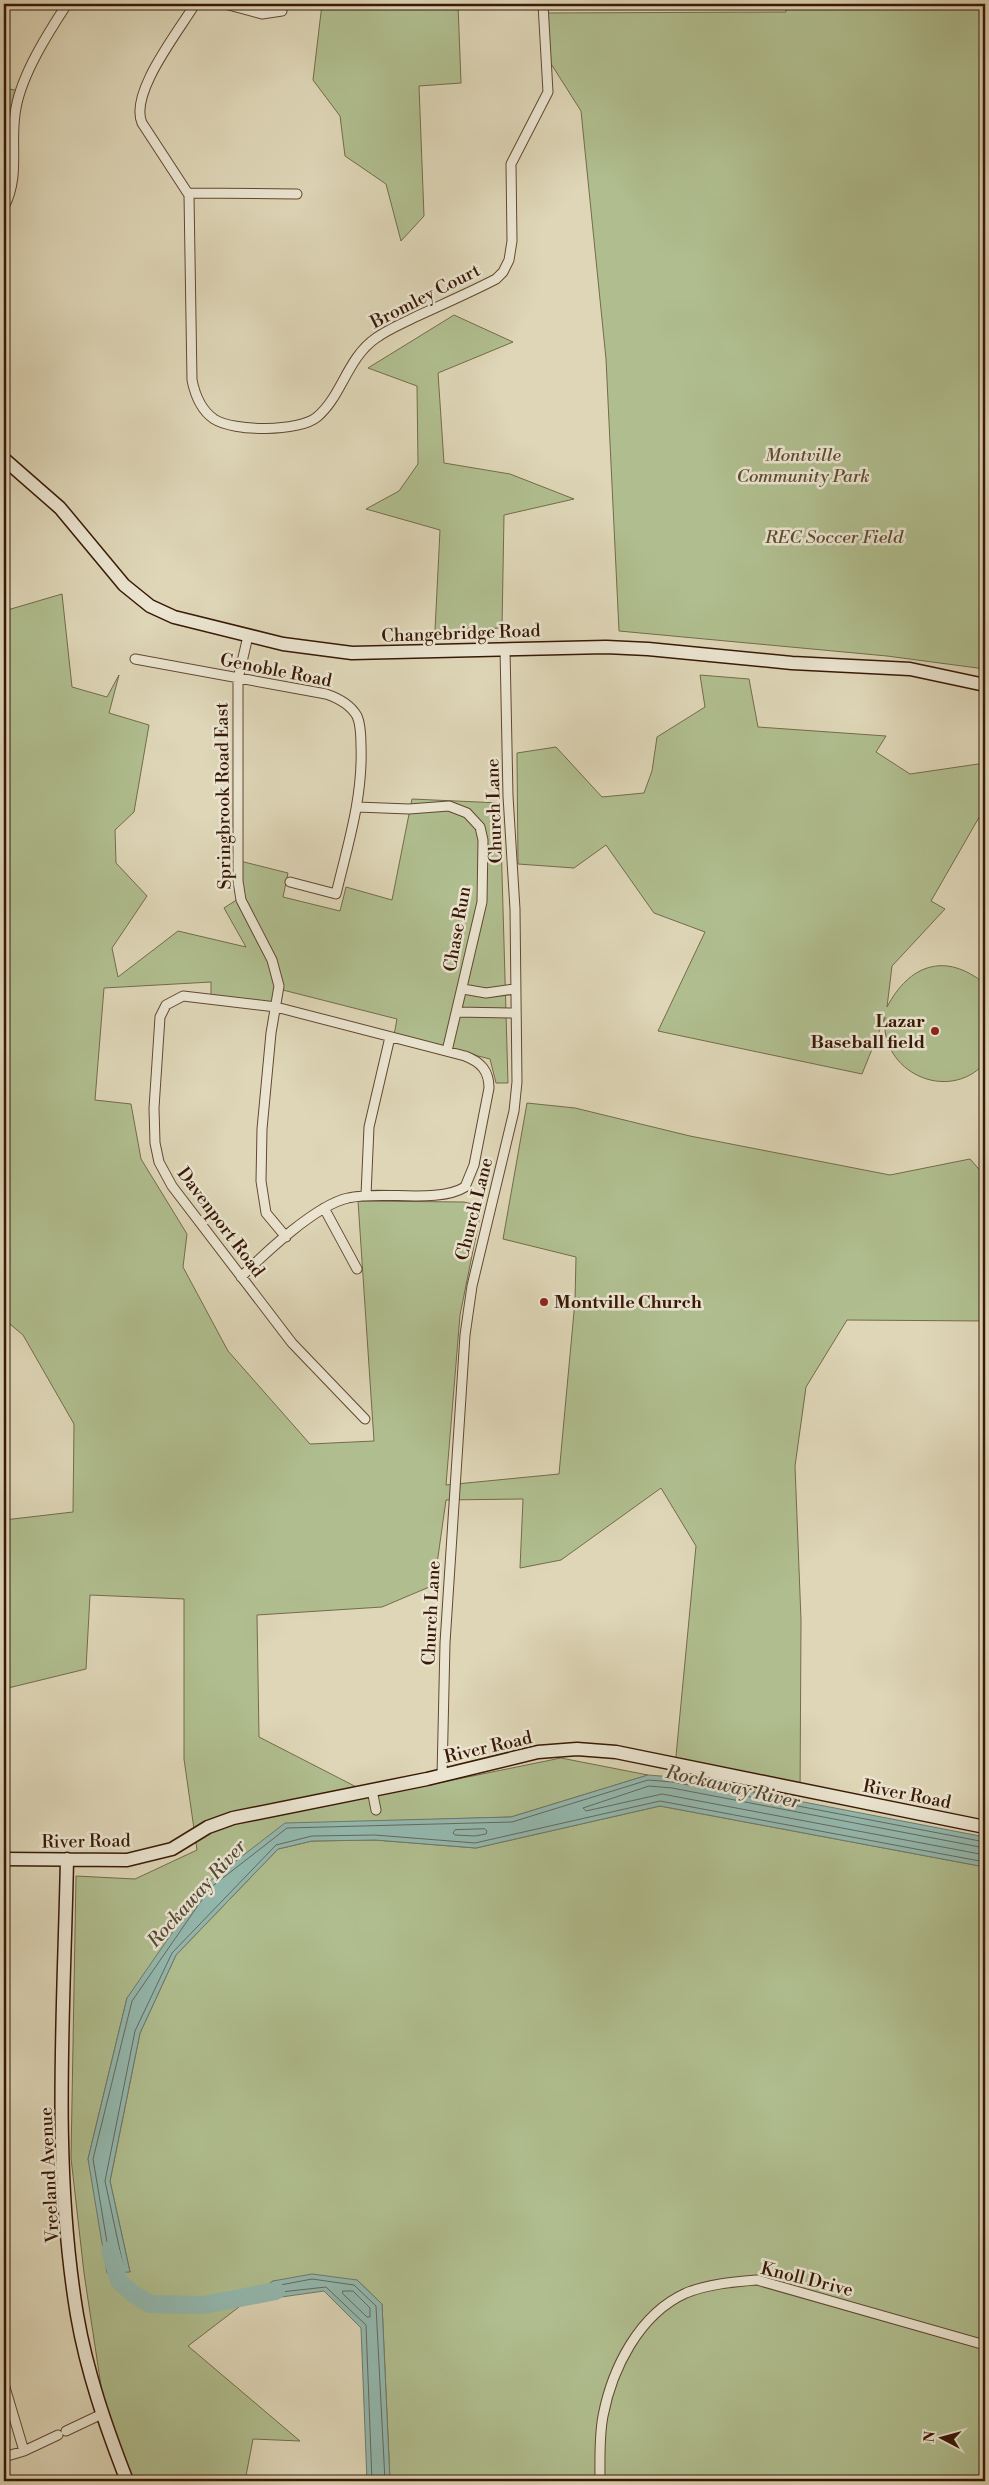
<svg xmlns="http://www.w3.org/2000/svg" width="989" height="2485" font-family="'Libre Bodoni',serif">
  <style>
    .green { fill: #b0be8f; stroke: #746b4a }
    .water { fill: #93b9b0; stroke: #6f796c }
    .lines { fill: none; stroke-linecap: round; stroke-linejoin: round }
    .shore { stroke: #66685b; stroke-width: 1 }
    .river { stroke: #93b9b0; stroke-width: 18 }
    .street-casing { stroke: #624832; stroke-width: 11 }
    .secondary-casing { stroke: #391806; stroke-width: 15 }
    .street { stroke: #eae4d0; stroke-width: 9 }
    .secondary { stroke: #eae4d0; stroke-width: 12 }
    .poi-dot { fill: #8f2418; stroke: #eae4d0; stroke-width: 2 }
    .labels { text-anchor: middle; stroke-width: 5; stroke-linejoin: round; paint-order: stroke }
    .street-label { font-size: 18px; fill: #391806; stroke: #eae4d0 }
    .park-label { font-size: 18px; font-style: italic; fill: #5d4a2f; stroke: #eae4d0 }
    .poi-label { font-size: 18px; font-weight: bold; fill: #391806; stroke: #eae4d0; text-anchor: end }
    .water-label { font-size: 19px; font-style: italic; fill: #544839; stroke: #eae4d0 }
  </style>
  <rect width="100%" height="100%" fill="#ded6b7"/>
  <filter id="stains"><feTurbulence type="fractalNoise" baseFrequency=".004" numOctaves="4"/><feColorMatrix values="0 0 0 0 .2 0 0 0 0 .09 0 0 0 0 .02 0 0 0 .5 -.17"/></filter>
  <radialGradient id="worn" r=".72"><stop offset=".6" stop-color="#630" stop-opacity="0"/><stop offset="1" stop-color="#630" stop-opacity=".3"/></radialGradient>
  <!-- green -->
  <path class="green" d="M322,4h136l3,79 -42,3 5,130 -23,25 -15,-57 -41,-28 -5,-40 -27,-36z
    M786,4h199v665l-98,-13 -268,-25 -13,-272 -25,-248 -33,-52 -5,-46 243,-1z
    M4,88l16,3 -4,17 -12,-1z
    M454,315l59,27 -75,31 6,90 66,11 64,25 -70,16 -2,113 -67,2 5,-100 -74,-21 33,-18 19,-27 -1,-78 -49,-18z
    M62,594l10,93 35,10 12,-22 -10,38 40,12 -15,87 -19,18 1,33 31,33 -35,52 6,29 60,-46 68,16 -22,-39 17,-11 -5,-37 52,13 -5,24 57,14 6,-24 46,13 20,-101 88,4 8,280h-12l-6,-24 -96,-24 3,-16 -122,-31 -3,19 -61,-11v-14l-107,6 -9,112 36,4 10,55 46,75 -4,33 45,84 82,93 64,-3 -16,-240 106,1 18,4 -22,109 -14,170 113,-11 16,-173 1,-44 -73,-18 24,-136 48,5 115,28 200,39 80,-16 15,17v145l-138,-1 -41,67 -11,79 6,154 -1,180 -126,-23 22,-231 -35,-58 -100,72 -41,8 3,-69 -77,1 -12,85 -52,22 -125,8 2,122 115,59 187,-38 87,17 -137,42 -226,7 -158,174 -39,161 42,113 -20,-91 30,-148 36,-78 102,-106 34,-8 63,-1 101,8 184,-42 325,61v614h-595l-8,-177 -25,-24 -84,1 -85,65 112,95 -47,-2 -8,42h-111l-28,-62 -22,-146 -13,-115 5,-282 59,3 62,-29 -13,-91v-160l-94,-4 -4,74 -82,20v-169l69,-8 1,-88 -51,-89 -19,-16v-708z
    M700,675l49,4 9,48 128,9 -10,16 34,22 75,-11v44l-54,94 14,8 -53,57 -5,41c22,-42 58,-56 98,-23v79c-37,41 -106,9 -100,-46l-23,57 -204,-43 47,-99 -51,-19 -48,-68 -32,23 -56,-4 -1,-111 39,-6 46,50 42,-4 8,-22 5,-34 48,-30z"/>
  <!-- water -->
  <path class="water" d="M648,1775l26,2 311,60v30l-325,-61 -184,42 -101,-8 -63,1 -34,8 -102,106 -36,78 -30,148 20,91 -23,1 -19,-114 39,-161 79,-114 79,-61 226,-6z
    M312,2274l45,6 25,24 8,177h-23l-6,-153 -37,-37 -78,11 27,-21z"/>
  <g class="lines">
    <!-- shore -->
    <path class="shore" d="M485,1829l2,2 -1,3 -11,2 -20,-1 -2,-2 2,-3z
      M985,1842l-312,-60 -25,-2 -136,42 -225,6 -77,60 -78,113 -39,158 18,107 10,1 2,-2 -18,-84 30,-150 37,-78 104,-108 36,-9 63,-1 100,8 185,-42 325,61
      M985,1848l-313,-60 -23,-2 -66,22 3,3 76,-17 323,61
      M343,2291h10l17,17v9h-3l-24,-23z
      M372,2481l-6,-156 -40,-38 -54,6 -2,-3 5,-4 37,-7 42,6 22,21 9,175"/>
    <!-- river -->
    <path class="river" d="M110,2250l9,31 13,12 18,11 53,1 73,-14"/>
    <defs>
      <path id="street" d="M195,4c-16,27 -66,89 -53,119l47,72 3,185c3,15 9,30 22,39 20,13 85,13 103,-2 25,-21 30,-59 59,-79 11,-8 25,-14 37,-20 28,-13 56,-25 83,-39l7,-7 6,-12 3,-19 -1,-77 37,-72 -5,-88
        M225,4l37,10 20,-3
        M188,193l109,1
        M4,207c17,-32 5,-65 12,-99 6,-34 32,-75 51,-104
        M248,636l-10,43v202l3,19 31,60 7,26 -8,47 -9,96 -1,52 5,32 20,24
        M135,659l191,35c12,4 24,10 31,22 4,9 4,20 4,30 2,51 -13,98 -25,148l-46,-12
        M357,807l52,2 40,-3 18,7 13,14 3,13 -1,62 -35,149
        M463,989l23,4 28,-4
        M457,1012l58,1
        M366,1195l3,-68 21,-90
        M324,1208l33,61
        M241,1277c24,-24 75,-72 107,-79 32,-8 90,6 117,-11l9,-22 15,-77c0,-17 -8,-26 -24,-32l-189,-49 -93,-11 -17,9 -6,12 -6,91 1,35 4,19 13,24 120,157 73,76
        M442,1776l3,-133 20,-308 7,-49 42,-175 3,-29 -2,-173 -7,-113 -3,-147
        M372,1790l4,20
        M4,2384l20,67
        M66,2431l36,-17
        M4,2457l20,-6 34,-16
        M600,2481c0,-21 -1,-44 3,-65 9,-47 36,-102 83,-123 22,-9 47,-11 71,-13l228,65"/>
      <path id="secondary" d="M4,459l56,49 64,77 26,21 24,11 109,27 69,9 254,-6 42,2 144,14 118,6 75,16
        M4,1859l123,1 45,-11 36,-22 25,-9 194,-39 111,-27 39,-3 39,3 369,75
        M67,1859c-3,152 -15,306 10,456 10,58 29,112 50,166"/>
    </defs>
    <!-- street casing -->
    <use href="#street" class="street-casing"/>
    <!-- secondary casing -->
    <use href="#secondary" class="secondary-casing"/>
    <!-- street -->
    <use href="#street" class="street"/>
    <!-- secondary -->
    <use href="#secondary" class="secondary"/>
  </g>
  <!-- markers -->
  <g class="poi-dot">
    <circle cx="935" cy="1031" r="5"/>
    <circle cx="544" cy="1302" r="5"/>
  </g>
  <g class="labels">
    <!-- street labels -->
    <g class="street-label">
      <text transform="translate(425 296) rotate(-27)" y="6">Bromley Court</text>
      <text transform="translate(461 633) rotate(-2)" y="6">Changebridge Road</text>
      <text transform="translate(276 670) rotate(11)" y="6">Genoble Road</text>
      <text transform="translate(223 796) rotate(-91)" y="6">Springbrook Road East</text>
      <text transform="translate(494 811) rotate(-92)" y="6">Church Lane</text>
      <text transform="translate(457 929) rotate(-80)" y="6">Chase Run</text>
      <text transform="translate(474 1209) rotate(-76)" y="6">Church Lane</text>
      <text transform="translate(221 1222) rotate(53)" y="6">Davenport Road</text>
      <text transform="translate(431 1613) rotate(-87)" y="6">Church Lane</text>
      <text transform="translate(488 1747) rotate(-13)" y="6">River Road</text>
      <text transform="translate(907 1794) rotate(11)" y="6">River Road</text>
      <text transform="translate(86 1841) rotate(-1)" y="6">River Road</text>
      <text transform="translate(49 2175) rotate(-93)" y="6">Vreeland Avenue</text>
      <text transform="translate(807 2279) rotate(14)" y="6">Knoll Drive</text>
    </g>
    <!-- park labels -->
    <g class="park-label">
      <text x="803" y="461">Montville<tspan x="803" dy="21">Community Park</tspan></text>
      <text x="834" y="543">REC Soccer Field</text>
    </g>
    <!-- poi labels -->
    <g class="poi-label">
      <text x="925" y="1027">Lazar<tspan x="925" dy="21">Baseball field</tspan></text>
      <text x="554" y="1308" text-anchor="start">Montville Church</text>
    </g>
    <!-- water labels -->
    <g class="water-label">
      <text transform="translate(733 1786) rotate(13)" y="7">Rockaway River</text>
      <text transform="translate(196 1893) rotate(-48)" y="7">Rockaway River</text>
    </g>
  </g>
  <!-- margin -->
  <rect width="989" height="2485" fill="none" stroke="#ded6b7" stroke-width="20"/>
  <rect x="5" y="5" width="979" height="2475" fill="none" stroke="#391806" stroke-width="2.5"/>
  <rect x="10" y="10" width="969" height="2465" fill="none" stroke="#391806"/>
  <!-- north arrow -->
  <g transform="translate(942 2438) rotate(276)" stroke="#eae4d0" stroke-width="4" paint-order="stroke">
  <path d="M0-4L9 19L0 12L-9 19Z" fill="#391806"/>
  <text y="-8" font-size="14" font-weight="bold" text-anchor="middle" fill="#391806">N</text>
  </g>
  <rect width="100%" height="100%" filter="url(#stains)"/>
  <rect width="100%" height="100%" fill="url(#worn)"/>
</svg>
